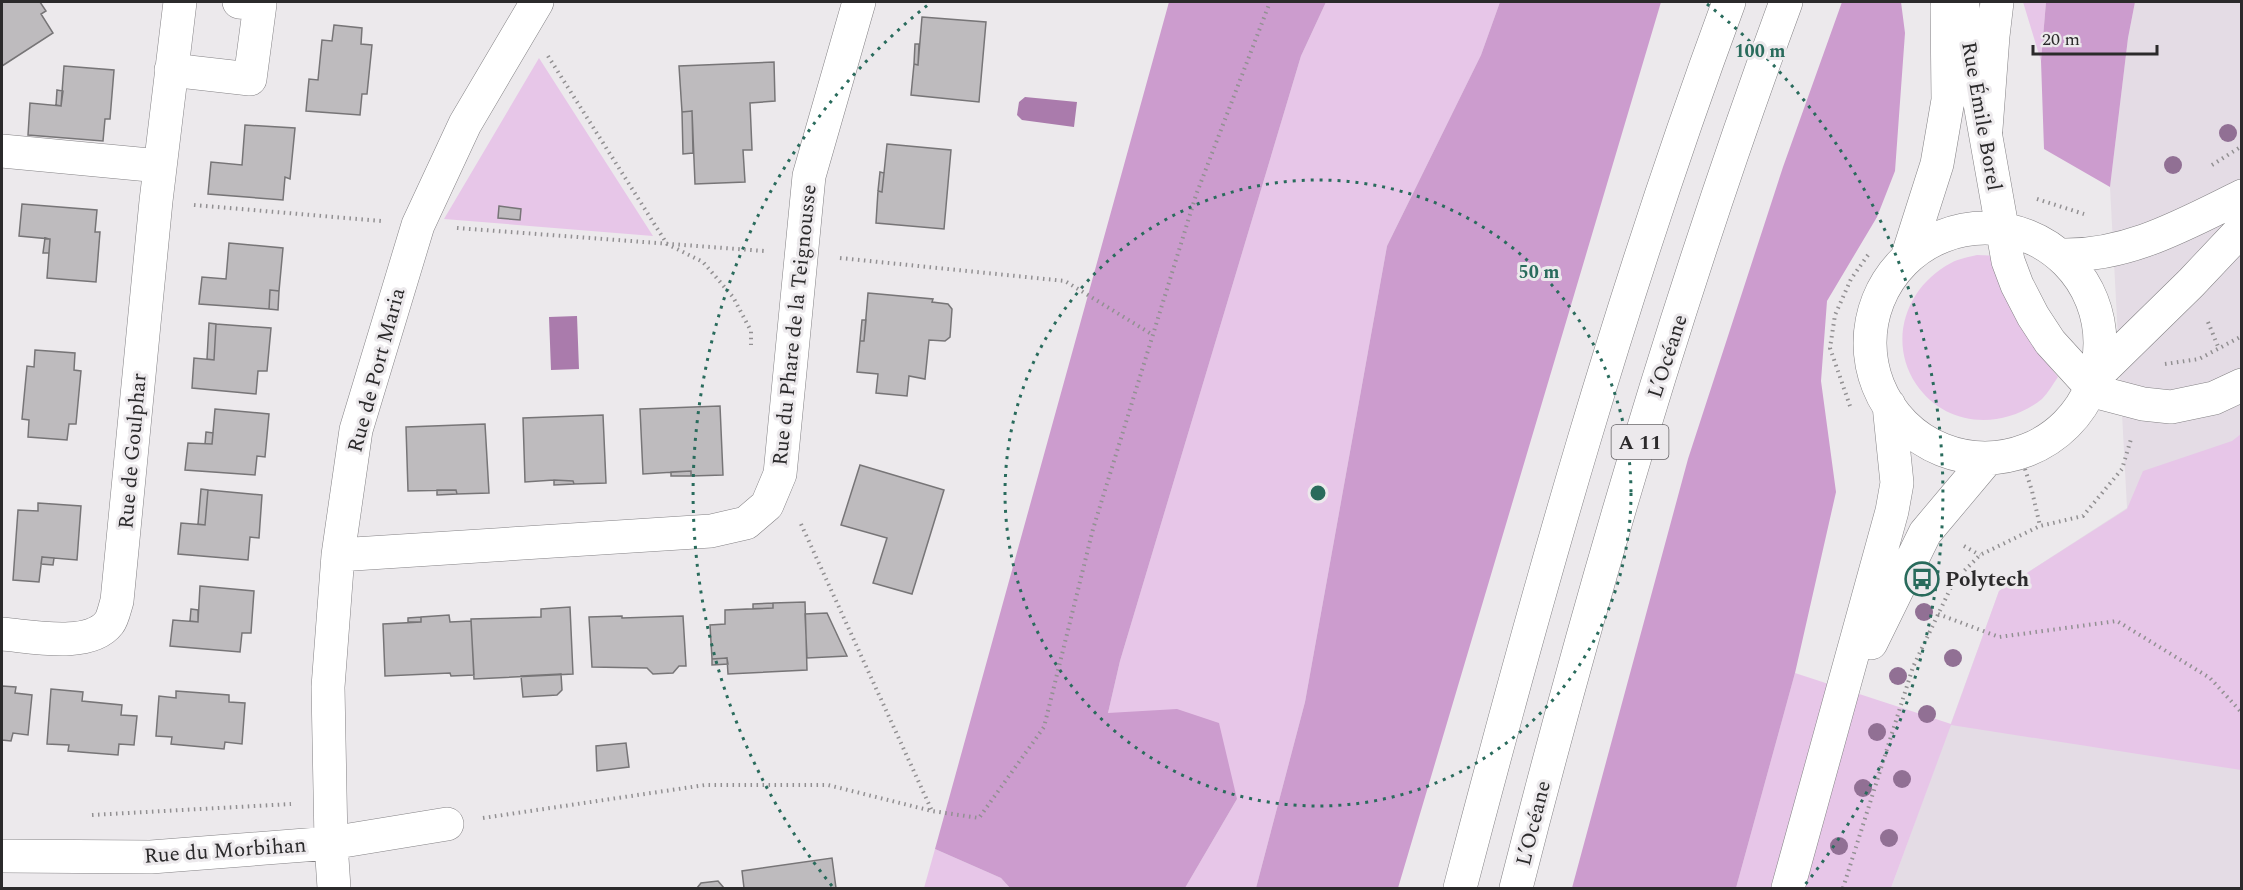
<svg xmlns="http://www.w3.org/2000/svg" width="2243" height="890" font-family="Spectral,serif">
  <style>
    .built { fill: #e4dce5 }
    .green { fill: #e7c6e8 }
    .forest { fill: #cc9cce }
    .water { fill: #aa7bac }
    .building { fill: #bebbbe; stroke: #777577; stroke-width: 1.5 }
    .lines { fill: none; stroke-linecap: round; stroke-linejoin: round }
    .minor-casing { stroke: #848285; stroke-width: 34 }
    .highway-casing { stroke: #848285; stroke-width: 34 }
    .path { stroke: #929092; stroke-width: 4; stroke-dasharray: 1.5 4.5; stroke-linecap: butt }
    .minor { stroke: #fff; stroke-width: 33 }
    .highway { stroke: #fff; stroke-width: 33 }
    .tree { fill: #917094 }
    .ring { fill: none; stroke: #296b5c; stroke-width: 3; stroke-dasharray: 3 6 }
    .labels { text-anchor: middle; stroke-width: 6; stroke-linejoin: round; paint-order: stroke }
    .shield { fill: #ece9ec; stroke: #656365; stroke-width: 1.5 }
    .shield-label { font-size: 20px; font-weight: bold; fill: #2b2a2b }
    .street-label { font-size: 21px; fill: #2b2a2b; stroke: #ece9ec }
    .poi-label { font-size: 21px; font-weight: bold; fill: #2b2a2b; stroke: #ece9ec; text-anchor: start }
    .centre { fill: #296b5c; stroke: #ece9ec; stroke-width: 3 }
    .ring-label { font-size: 18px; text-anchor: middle; font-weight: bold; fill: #296b5c; stroke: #ece9ec; stroke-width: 6; stroke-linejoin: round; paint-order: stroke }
  </style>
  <rect width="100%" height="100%" fill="#ece9ec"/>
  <!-- built -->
  <path class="built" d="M2135,2h106v886h-350l108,-297 128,-83 -17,-321 18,-149z"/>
  <!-- green -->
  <path class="green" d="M1326,2h174l-19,53 -94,191 -82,456 -49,186h-71l52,-89 -129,-86 12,-52 181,-605z
    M2023,2h23l-5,59z
    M539,58l114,178 -209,-17z
    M1977,255l24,1 33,91 24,30c-5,7 -10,16 -16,22 -39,31 -96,29 -126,-15 -29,-44 -9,-98 35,-121 7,-4 18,-6 26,-8z
    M2241,434v336l-290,-45 -60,163h-155l59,-215 156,51 48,-133 128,-82 16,-38 89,-30z
    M935,849l66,29 9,10h-86z"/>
  <!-- forest -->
  <path class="forest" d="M1169,2h157l-25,54 -181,605 -12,52 69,-4 42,14 18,76 -52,89h-175l-9,-10 -66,-29z
    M1500,2h161l-263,886h-142l49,-186 82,-456 94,-191z
    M1842,2h59l4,31 -10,138 -18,46 -50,84 -6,80 15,111 -41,181 -59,215h-164l116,-429 95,-292z
    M2046,2h89l-7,36 -18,149 -66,-38 -3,-88z"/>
  <!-- water -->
  <path class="water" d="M1025,97l52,5 -3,25 -52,-7 -5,-5 2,-13z
    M577,316l2,53 -28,1 -2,-53z"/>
  <!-- building -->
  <path class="building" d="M2,2h38l6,9 -5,3 12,19 -51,33z
    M922,17l64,5 -7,80 -68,-7 3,-31 4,1z
    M334,25l28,3 -1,16 11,1 -5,49h-5l-2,21 -54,-4 3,-32 9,1 4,-40 10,1z
    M915,44h4l-1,21 -4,-1z
    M774,62l1,39 -25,2 2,47h-9l2,32 -50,2 -3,-73 -10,1 -3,-46z
    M64,66l50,4 -4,49h-5l-2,22 -75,-6 2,-32 31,3z
    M57,90l6,1 -2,15 -5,-1z
    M692,111l1,42 -10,1 -1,-42z
    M245,125l50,3 -5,51 -5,-2 -2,23 -75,-6 3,-32 31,3z
    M887,144l64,6 -7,79 -68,-6 2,-32 4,1z
    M880,172l4,1 -2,19 -4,-1z
    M22,204l75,6 -2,22h5l-4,50 -49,-4 3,-39 -31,-3z
    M499,206l22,3 -1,11 -22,-2z
    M45,238l5,1 -1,14h-6z
    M229,243l54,5 -4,43 -9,-1 -1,19 -70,-5 3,-27 24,2z
    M270,290l9,1 -1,19 -9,-1z
    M868,293l65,6 -1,3 16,2 4,5 -2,28 -5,4 -16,-1 -4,39 -16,-3 -2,20 -31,-3 2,-19 -21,-2 3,-31h4z
    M862,320h4l-2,21h-4z
    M209,323l7,1 -2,36 -7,-1z
    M216,324l55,4 -4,43h-9l-2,23 -64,-6 2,-30 20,2z
    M35,350l40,3 -1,17 7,1 -5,53h-7l-2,16 -39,-3 1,-17 -7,-1 5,-53 7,1z
    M720,406l3,69 -32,1v-5l-48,3 -3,-65z
    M215,409l54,5 -4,43 -8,-1 -2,19 -70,-5 3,-27 24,1z
    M603,415l3,68 -32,1 -1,-3 -19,-1 -29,2 -2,-64z
    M485,424l4,69 -32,1 -1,-4 -48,1 -2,-64z
    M206,432l7,1 -1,11h-7z
    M860,465l84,25 -32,104 -39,-11 14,-45 -46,-13z
    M691,471v5h-20v-4z
    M554,480l19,1 1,3 -20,1z
    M201,489l7,1 -3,35 -7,-1z
    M208,490l54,5 -3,43 -9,-1 -2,23 -70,-6 3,-31 24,2z
    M437,490h19l1,4 -20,1z
    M38,503l43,3 -4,54 -35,-3 -3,25 -26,-2 5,-70 20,1z
    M42,557l12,1 -1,7 -12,-1z
    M200,586l54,5 -3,42h-9l-2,19 -70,-6 3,-26 25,2z
    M805,602l2,68 -79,4 -1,-16 -15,1 -2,-34 15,-1v-14l48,-2v-5z
    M773,603v5l-20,1v-5z
    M570,607l3,67 -99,5 -3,-60 70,-2v-8z
    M191,609l7,1v12l-8,-1z
    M827,613l20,43 -40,2 -2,-44z
    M449,615l1,7 21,-1 3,54 -23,1 -1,-3 -65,3 -2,-52 38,-2v-5z
    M622,616v2l61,-2 3,50h-7l-6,7 -20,1 -6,-6 -55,-1 -3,-50z
    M421,617v5h-13v-4z
    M727,658l1,6 -16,1v-6z
    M561,674l1,16 -5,5 -34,2 -2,-21z
    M2,686l14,1 -1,6 17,2 -4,40 -15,-2 -2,8 -9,-1z
    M51,689l32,3 -1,9 40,4 -1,10 16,1 -3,29 -15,-1 -1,11 -50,-4 1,-6 -22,-1z
    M176,691l53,4v7l16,1 -3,41 -17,-2 -1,7 -53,-5 1,-7 -16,-1 3,-40 17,2z
    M626,743l3,24 -32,4 -1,-25z
    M832,858l4,30h-92l-2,-17z
    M718,881l6,7h-32h5l4,-5z"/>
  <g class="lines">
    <defs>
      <path id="minor" d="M1962,2l46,259 9,24 16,31 17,26 41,45 10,6 42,11 28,3 43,-9 28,-13
        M171,70l79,9 10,-75 -21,-2
        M2,151l158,15
        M1870 343a115 115 0 1 1 230 0a115 115 0 1 1-230 0Z
        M2060,255c67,2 123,-30 182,-59
        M1907,258l30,-94 11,-64 -1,-94
        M2095,377l96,-94 51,-54
        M338,555l373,-24 35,-8 21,-18 13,-31 29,-298 50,-174
        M2,634c28,2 87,15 107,-11 4,-5 6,-16 8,-22l39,-400 24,-199
        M1871,643l54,-110 63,-75
        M2,856l149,1 180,-14 116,-19
        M334,888l-3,-45 -3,-156 10,-132 18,-125 62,-205 47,-101 72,-122
        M1788,888l104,-377 5,-28 -8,-78"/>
      <path id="highway" d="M1986,129l7,-93 4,-34
        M1460,888c78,-299 162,-597 269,-886
        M1516,888c76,-299 163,-596 270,-886"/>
    </defs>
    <!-- minor casing -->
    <use href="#minor" class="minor-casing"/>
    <!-- highway casing -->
    <use href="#highway" class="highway-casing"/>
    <!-- path -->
    <path class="path" d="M548,56l119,188 36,18 30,35 18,34v14
      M2212,165l30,-19
      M2037,199l47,15
      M194,205l187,16
      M457,228l307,23
      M840,258l225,23 88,54
      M2208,322l11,27
      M2165,364l34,-5 43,-23
      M1850,406l-20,-58 5,-33 16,-36 17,-24
      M2025,469l7,22 8,35
      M801,524l131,287
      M1964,546l16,9
      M1938,614l61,23 118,-16 93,57 32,35
      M92,815l199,-11
      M483,818l222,-33h123l104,26 47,7 65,-91 49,-198 103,-334 74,-193
      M1843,888l70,-221 41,-86 26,-26 60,-29 43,-10 39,-47 9,-30"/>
    <!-- minor -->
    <use href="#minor" class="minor"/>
    <!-- highway -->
    <use href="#highway" class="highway"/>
  </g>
  <!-- trees -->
  <g class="tree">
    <circle cx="2228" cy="133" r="9"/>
    <circle cx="2173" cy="165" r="9"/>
    <circle cx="1924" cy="612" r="9"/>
    <circle cx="1953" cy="658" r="9"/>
    <circle cx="1898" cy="676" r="9"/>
    <circle cx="1927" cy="714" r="9"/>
    <circle cx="1877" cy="732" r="9"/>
    <circle cx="1902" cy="779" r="9"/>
    <circle cx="1863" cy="788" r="9"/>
    <circle cx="1889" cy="838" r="9"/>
    <circle cx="1839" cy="846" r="9"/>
  </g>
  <!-- distance rings -->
  <g class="ring">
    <circle cx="1318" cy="493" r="313"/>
    <path d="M832 886A625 625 0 0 1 929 4M1707 4A625 625 0 0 1 1804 886"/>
  </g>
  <!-- icons -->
  <defs>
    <symbol id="bus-ring" viewBox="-11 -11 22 22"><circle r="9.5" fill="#ece9ec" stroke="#296b5c" stroke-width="1.5"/><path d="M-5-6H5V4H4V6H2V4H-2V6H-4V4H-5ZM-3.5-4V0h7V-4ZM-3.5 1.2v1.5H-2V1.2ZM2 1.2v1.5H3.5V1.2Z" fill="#296b5c"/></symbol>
  </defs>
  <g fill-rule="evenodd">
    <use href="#bus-ring" x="1903" y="560" width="38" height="38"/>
  </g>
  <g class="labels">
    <!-- shield labels -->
    <rect class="shield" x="1611.5" y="425" width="57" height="34" rx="4.5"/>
    <g class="shield-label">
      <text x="1640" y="449">A 11</text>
    </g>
    <!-- street labels -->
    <g class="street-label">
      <text transform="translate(1982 116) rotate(80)" y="7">Rue Émile Borel</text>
      <text transform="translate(794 325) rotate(-84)" y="7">Rue du Phare de la Teignousse</text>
      <text transform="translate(1667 356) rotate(-72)" y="7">L’Océane</text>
      <text transform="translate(376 370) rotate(-75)" y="7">Rue de Port Maria</text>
      <text transform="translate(132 451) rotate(-85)" y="7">Rue de Goulphar</text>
      <text transform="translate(1533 823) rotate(-76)" y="7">L’Océane</text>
      <text transform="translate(225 850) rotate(-4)" y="7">Rue du Morbihan</text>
    </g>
    <!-- poi labels -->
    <g class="poi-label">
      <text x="1945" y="586">Polytech</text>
    </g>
  </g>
  <circle cx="1318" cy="493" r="9" class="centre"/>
  <g class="ring-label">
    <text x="1760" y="57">100 m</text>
    <text x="1539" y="278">50 m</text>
  </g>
  <!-- border -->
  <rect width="2243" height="890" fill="none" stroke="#2b2a2b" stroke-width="6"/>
  <!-- scale -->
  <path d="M2033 45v9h124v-9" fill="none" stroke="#2b2a2b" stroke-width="3"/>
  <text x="2042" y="45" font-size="18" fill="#2b2a2b" stroke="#ece9ec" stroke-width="4.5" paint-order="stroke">20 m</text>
</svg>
